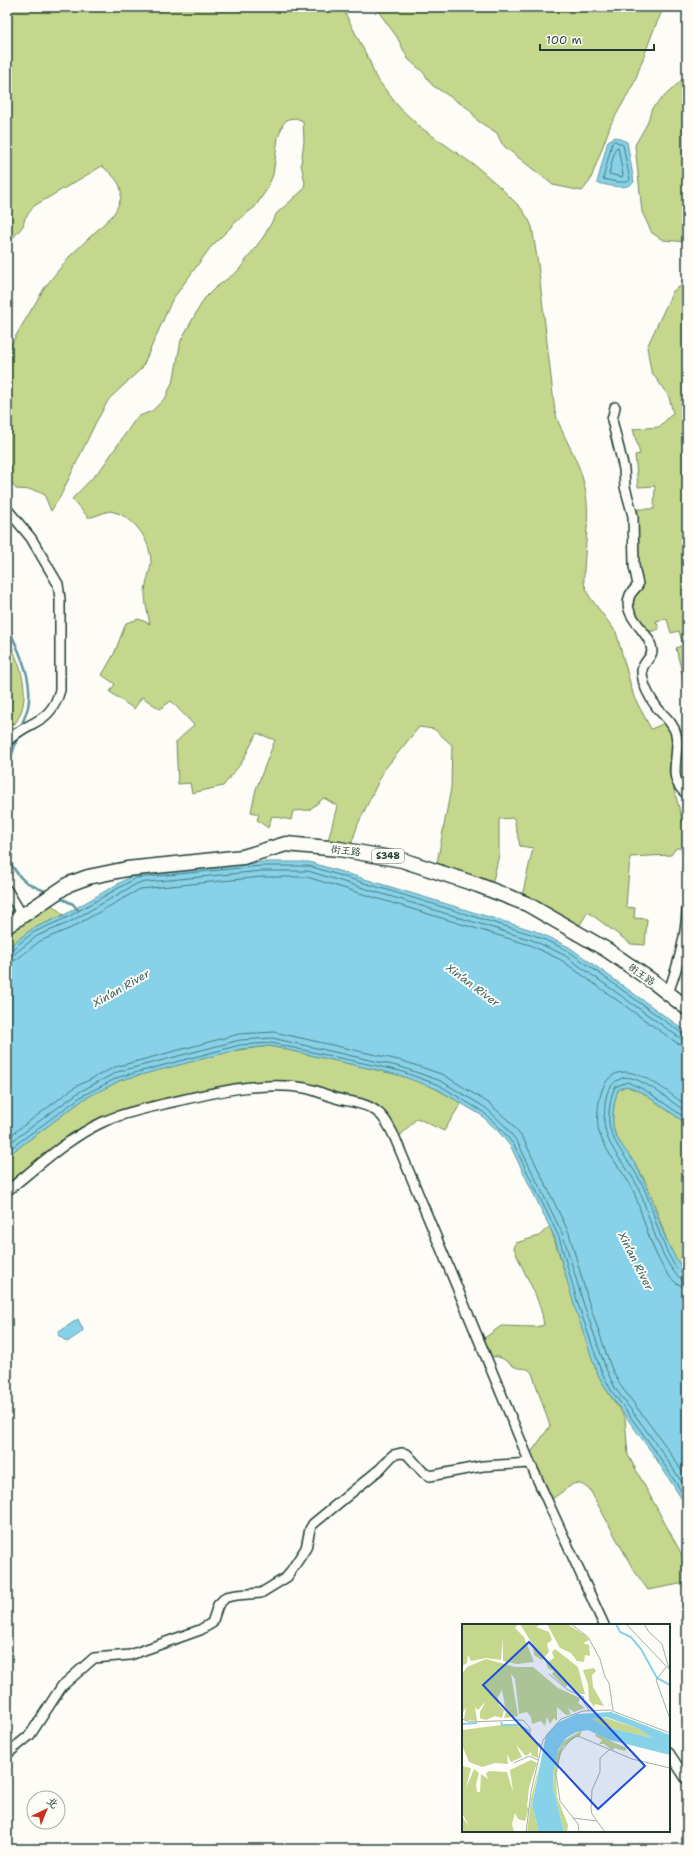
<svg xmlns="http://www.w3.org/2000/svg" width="694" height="1856" font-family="'Shantell Sans','LXGW WenKai TC',sans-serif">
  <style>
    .green { fill: #c4d78c; stroke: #728a60 }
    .water { fill: #87d2e8; stroke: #5d96a0 }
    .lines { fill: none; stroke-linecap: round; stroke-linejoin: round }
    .shore { stroke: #49797c; stroke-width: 1 }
    .stream { stroke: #5d96a0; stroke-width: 2.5 }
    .minor-casing { stroke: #1f3d34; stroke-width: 12 }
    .primary-casing { stroke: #1f3d34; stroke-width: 17 }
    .minor { stroke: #fdfcf7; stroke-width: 9 }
    .primary { stroke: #fdfcf7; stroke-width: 14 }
    .labels { text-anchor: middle; stroke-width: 4; stroke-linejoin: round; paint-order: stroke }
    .shield { fill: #fdfcf7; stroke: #62766e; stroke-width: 1 }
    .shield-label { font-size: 9px; font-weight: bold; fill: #1f3d34 }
    .street-label { font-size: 10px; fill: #1f3d34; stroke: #fdfcf7 }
    .water-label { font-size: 11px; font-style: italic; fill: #396261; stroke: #fdfcf7 }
    .inset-river { fill: none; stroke: #87d2e8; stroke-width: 2 }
    .inset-road { fill: none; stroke: #a4b0a9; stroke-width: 1 }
    .view { fill: #1d4ed8; fill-opacity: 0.15; stroke: #1d4ed8; stroke-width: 2 }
    .inset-edge { fill: none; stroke: #1f3d34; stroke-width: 2 }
  </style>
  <rect width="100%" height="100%" fill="#fdfcf7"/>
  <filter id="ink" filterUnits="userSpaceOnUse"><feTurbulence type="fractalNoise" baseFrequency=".025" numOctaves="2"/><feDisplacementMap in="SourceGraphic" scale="8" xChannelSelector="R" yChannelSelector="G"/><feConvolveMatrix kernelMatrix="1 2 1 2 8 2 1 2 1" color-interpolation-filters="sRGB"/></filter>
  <g filter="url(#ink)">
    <!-- green -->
    <path class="green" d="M7,7h335l28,55 5,14 23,30 22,21 57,40 23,20 21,21 8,12 3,7 6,37 17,148c7,24 22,44 28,68 10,33 0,69 1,103l5,13 27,36 18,65 17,32 14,-6 9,11 -5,37 15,55 1,22h-9l-5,7 -41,2 -4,50 9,1 -1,10 13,1 -2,26 -14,-1 -43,-32 -9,14 -57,-30 11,-48 -13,-2 -6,-28 -15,1v36l-7,30 -55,-22 14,-75 1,-43 -18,-16 -15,-2 -35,43 -26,54 -7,21 -23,-4 9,-35 -13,-8 -15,12 -16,1 -2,9 -19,-4 -4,12 -11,-8 2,-6 -8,-2 5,-23 19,-49 -18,-7 -15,29 -19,24 -31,7 -2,-10 -12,1 -2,-42 18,-17 -23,-24 -11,8 -18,-12 -8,12 -24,-17 5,-8 -13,-9 12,-21 12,-31 13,-4 11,5c-2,-10 -5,-20 -5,-30 0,-11 5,-21 6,-31 0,-23 -18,-49 -42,-52l-17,6h-4l-16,-18 29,-30 36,-52 15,-6 14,-14 8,-19 7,-38 23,-41 11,-11 23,-17 26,-35 13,-23 26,-23 2,-7 -4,-19 3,-23 -1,-20 -7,-3 -8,1 -5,5 -5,14 -5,37 -6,14 -12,18 -18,14 -27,27 -38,52 -30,68 -33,31 -14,25 -35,73 -9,14 -7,-17 -11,-4 -17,-1 -9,-12v-124l11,-21 27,-45 24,-30 44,-42c15,-24 8,-33 -11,-49l-68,40 -9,12 -2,8 -10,12 -5,14 -1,17z
      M375,7h289l-10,22 -20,54 -23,41 -21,57 -8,10 -29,-6 -48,-38 -4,-5 -4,-9 -19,-12 -9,-12 -37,-24 -9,-13 -15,-13 -11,-22z
      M687,75v167l-24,-2 -11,-7 -10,-21 -7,-67 12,-21 5,-16z
      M687,282v412l-11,-46 7,-3 -4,-14 -8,2 -4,-14 -11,2 3,8 -12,4 -16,-24 1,-12 8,-12 -5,-35 3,-41h16l1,-23 -17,1 -3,-32 5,-1 -7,-25 26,-2 14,-14 -4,-16 -18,-26 -4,-24 26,-56z
      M7,638c16,30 29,69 0,94z
      M48,902l16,13 -32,14 -25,19v-17z
      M270,1046l129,29 30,10 32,18 -17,28 -27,-13 -18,19 -26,-32 -114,-21 -140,29 -112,74v-31l77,-57 37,-19 109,-29z
      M626,1086l17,7 44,31v150c-25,-28 -27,-65 -44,-97 -8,-15 -27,-35 -30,-50 -1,-12 1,-26 5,-37z
      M550,1226l47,147 11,19 17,26 3,37 53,98 5,19 -1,11 -37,7 -15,-21 -43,-79c-6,-4 -9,-8 -17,-6l-21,15 -22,-45 20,-28 -18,-53c-5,-7 -10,-3 -17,-6 -9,-5 -13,-12 -24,-10l-8,-18 18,-13 35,1 8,-2c-3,-28 -21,-51 -30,-77l2,-5 23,-7z"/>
    <!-- water -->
    <path class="water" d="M615,137l12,5 7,40c-8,9 -26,3 -37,1l11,-42z
      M261,862h48l226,69 34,16 118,85v92l-44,-31 -17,-7 -8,4c-4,11 -6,25 -5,37 2,13 15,25 22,37 21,35 25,79 52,110v233l-34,-53 -45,-62 -11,-19 -23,-68 -19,-67 -44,-91 -12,-15 -18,-17 -44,-26 -38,-14 -129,-29 -29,3 -120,31 -37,19 -77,57v-208l25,-19 32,-14 71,-41z
      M78,1319l5,11 -1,2 -15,10 -9,-7 1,-3z"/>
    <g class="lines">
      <!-- shore -->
      <path class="shore" d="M615,141l8,4 7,35 -2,2h-11l-14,-3 9,-36z
        M618,147l5,28 -1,2 -13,-3 6,-25z
        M7,951l4,-1 23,-18 32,-14 70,-40 125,-12h48l225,69 33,15 116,84 4,1
        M7,956l7,-2 23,-18 31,-13 70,-40 124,-12h46l224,69 32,15 116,83 7,2
        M7,962l9,-2 24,-19 31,-13 69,-39 122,-12h45l223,68 31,15 116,83 10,3
        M687,1106c-21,-15 -69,-58 -85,-16 -4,11 -6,31 -3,42 7,22 24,38 34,58 10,22 25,96 54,97
        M687,1113c-12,-9 -51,-41 -65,-35 -12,5 -16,14 -17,27 0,7 -2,17 0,24 4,21 24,39 33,58 6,14 10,29 15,43 5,13 19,50 34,51
        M687,1119l-42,-29 -18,-8 -12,5c-5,9 -8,32 -5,42 5,17 19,32 28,48 7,11 11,24 15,36 4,13 19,62 34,63
        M7,1138l68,-51 40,-20 124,-33 35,-2 129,29 41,14 46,29 20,18 14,18 45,93 19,67 23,67 9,18 45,60 22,34
        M7,1145l72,-53 38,-20 123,-32 32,-2 129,29 40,14 45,27 19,18 13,17 45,92 20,67 23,67 9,19 45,61 27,41
        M7,1151l75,-55 37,-19 121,-32 31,-2 129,28 39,14 44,27 18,17 13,16 45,92 19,67 23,67 10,19 45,62 31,48"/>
      <!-- stream -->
      <path class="stream" d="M7,625c11,25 27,53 21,82 -2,7 -5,14 -7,21
        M7,769l11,-33
        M7,858c14,23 16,24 40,34
        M58,897l15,7 5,6"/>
      <defs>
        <path id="minor" d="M615,407l-3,13 12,49 1,18 8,29 1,50 4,19c-2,3 -6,6 -8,10 -10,22 22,36 22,57 -2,7 -10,12 -10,19 0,13 8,28 16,38 7,8 16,15 18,25 5,21 -11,45 11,60
          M7,509l24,29 27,46 2,15v91c-10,37 -33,29 -53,52
          M7,890l15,25
          M668,993c10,-27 18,-55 19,-83
          M7,1191c30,-24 61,-53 96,-69 19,-9 40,-13 61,-18 44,-10 95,-24 141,-16 11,2 23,8 34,11 12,3 27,4 37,12 9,6 14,17 19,27l135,325 74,162
          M669,1753l18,27
          M7,1754l23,-19 32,-49 32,-28 36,-3 70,-25 12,-7 6,-18 8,-8 11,-2 24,-2 26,-16 19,-29 4,-19 3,-5 67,-55 13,-14 8,-2 6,1 16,18 7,4 53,-10 47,-3"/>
        <path id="primary" d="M7,926l62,-42 19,-7 39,-8 116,-12 43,-13 53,5 63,11 76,25 49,19 80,46 48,33 32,25"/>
      </defs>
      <!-- minor casing -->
      <use href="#minor" class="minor-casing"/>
      <!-- primary casing -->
      <use href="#primary" class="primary-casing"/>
      <!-- minor -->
      <use href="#minor" class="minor"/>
      <!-- primary -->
      <use href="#primary" class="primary"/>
    </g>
  </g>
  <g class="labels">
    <!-- shield labels -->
    <rect class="shield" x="372" y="849" width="32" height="14" rx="3"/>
    <g class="shield-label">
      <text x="388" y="859">S348</text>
    </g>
    <!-- street labels -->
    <g class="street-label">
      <text transform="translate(346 850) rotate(7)" y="4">街王路</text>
      <text transform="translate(642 974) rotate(35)" y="4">街王路</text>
    </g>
    <!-- water labels -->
    <g class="water-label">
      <text transform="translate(473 985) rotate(37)" y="4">Xin’an River</text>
      <text transform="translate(121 988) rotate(-30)" y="4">Xin’an River</text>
      <text transform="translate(636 1261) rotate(63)" y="4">Xin’an River</text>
    </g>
  </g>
  <!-- overview -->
  <g transform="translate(462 1624)">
    <rect width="208" height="208" fill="#fdfcf7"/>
    <path d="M0,0h56l-3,4 9,9 10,25 -17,2 -14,-3v-24l-2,23 -15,-2 -15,3 -3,-6 -1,8 -5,3zM58,0h22l-6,3 13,5 3,8 -5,4 2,8 -7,8 -8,-5 -1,-10zM85,0h20l18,11 4,5 -6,3 6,2 1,11 -5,-1 -1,7 -7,-1 -6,-8 -11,-5zM93,25l23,18 7,27h-7l-10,-9 -3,2 -13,-13 2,-3 -6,-3 -2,-5 8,-5 -2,-6zM24,35l29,8h18l25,21 22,10 -2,5 7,5 -11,4 -6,-4 3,6 -5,1 -9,-8v14l-3,-3 -4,6 -3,-7 -2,9 -4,-5 -9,3 -1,-7 -4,-5 -8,2 -4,-35 -4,-5 7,42 -14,2 2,-6 -4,-22 -4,7 1,8 5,5 -2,8 -7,-2 -9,4 -6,-2v-6l6,-11 -8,9 -3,-3 2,14 -13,-1 2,-13 -4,7v-40l5,-7zM132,44l2,3 -4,4 1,12 11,19 -9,-2 -1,3 -5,-7 -1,-16 -5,-14zM141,93l34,11 16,10 -47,-11 -14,-8zM48,100l17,5 11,15v14l-6,-2 -1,-4 -5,4 -10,-11 6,12 -11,5 -4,-8 1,10 -13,-1 -13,4 -13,-5 -7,-17v-15zM120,106l-2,6h-3l-14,11 -7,26 1,24 11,28 -1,7h-3l-11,-46 1,-16 3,-17 7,-12zM134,109l19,10 12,5 -2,3 -11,-3 -1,3 -9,-7h-5l3,-4 -7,-4zM69,136l6,3 -8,24 -2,20 2,1 -4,13 -7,-2 -3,-6 -3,11 2,8h-52v-15l7,9 -7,-13v-47l9,2 -5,20 8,-19 5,4 -3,11 1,8h3l1,-18 7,5 -2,-6 3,-2 18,1 6,20 -3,-22zM78,137l-8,44 7,27h-12l4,-33z" fill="#c4d78c"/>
    <path d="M149,88l59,23v20l-60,-15 -22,-10 -12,2 -10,6 -8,12 -4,20 -1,16 11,46h-25l-7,-27 14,-70 11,-12 20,-9zM144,93l31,11 16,10 -47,-11 -14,-8z" fill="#87d2e8" fill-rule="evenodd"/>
    <path class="inset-river" d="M154,0l4,8 11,5 10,12 16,29 13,7M39,98l1,3h17l10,6M0,100l15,-1"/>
    <path class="inset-road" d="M109,0l17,13 12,22 5,18 4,6 4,27M164,0l42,44M182,0l5,8 13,12 8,28M204,43l-10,13 14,39M87,50l19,16 16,7 -1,4 6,9M0,95l8,3 53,-2 7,8v7l4,6 7,4M52,139l15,-7 9,4M111,194l24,3M64,208l5,-40 12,-52 18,-21 22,-8 27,-1 60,23M117,208l-1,-8 -18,-23 -4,-27 4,-21 11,-14 7,-3 54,23 38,9M143,208l-13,-18 -1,-5 1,-19 8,-18v-14l9,-8"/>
    <path class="view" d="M67,18l116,124 -47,43 -115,-124z"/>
    <rect width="208" height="208" class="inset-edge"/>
  </g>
  <!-- margin -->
  <rect width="694" height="1856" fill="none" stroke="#fdfcf7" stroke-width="24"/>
  <rect x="12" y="12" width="670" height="1832" fill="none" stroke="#1f3d34" stroke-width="1.5" filter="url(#ink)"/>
  <!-- north arrow -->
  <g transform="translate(46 1810) rotate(43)"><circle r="19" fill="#fdfcf7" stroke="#a4b0a9"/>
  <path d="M0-3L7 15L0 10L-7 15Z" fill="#c8321e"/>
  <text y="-6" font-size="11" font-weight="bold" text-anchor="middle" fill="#1f3d34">北</text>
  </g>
  <!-- scale -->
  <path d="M540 44v6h114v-6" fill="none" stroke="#1f3d34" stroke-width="2"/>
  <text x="546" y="44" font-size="12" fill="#1f3d34" stroke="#fdfcf7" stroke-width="3" paint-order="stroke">100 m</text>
</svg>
